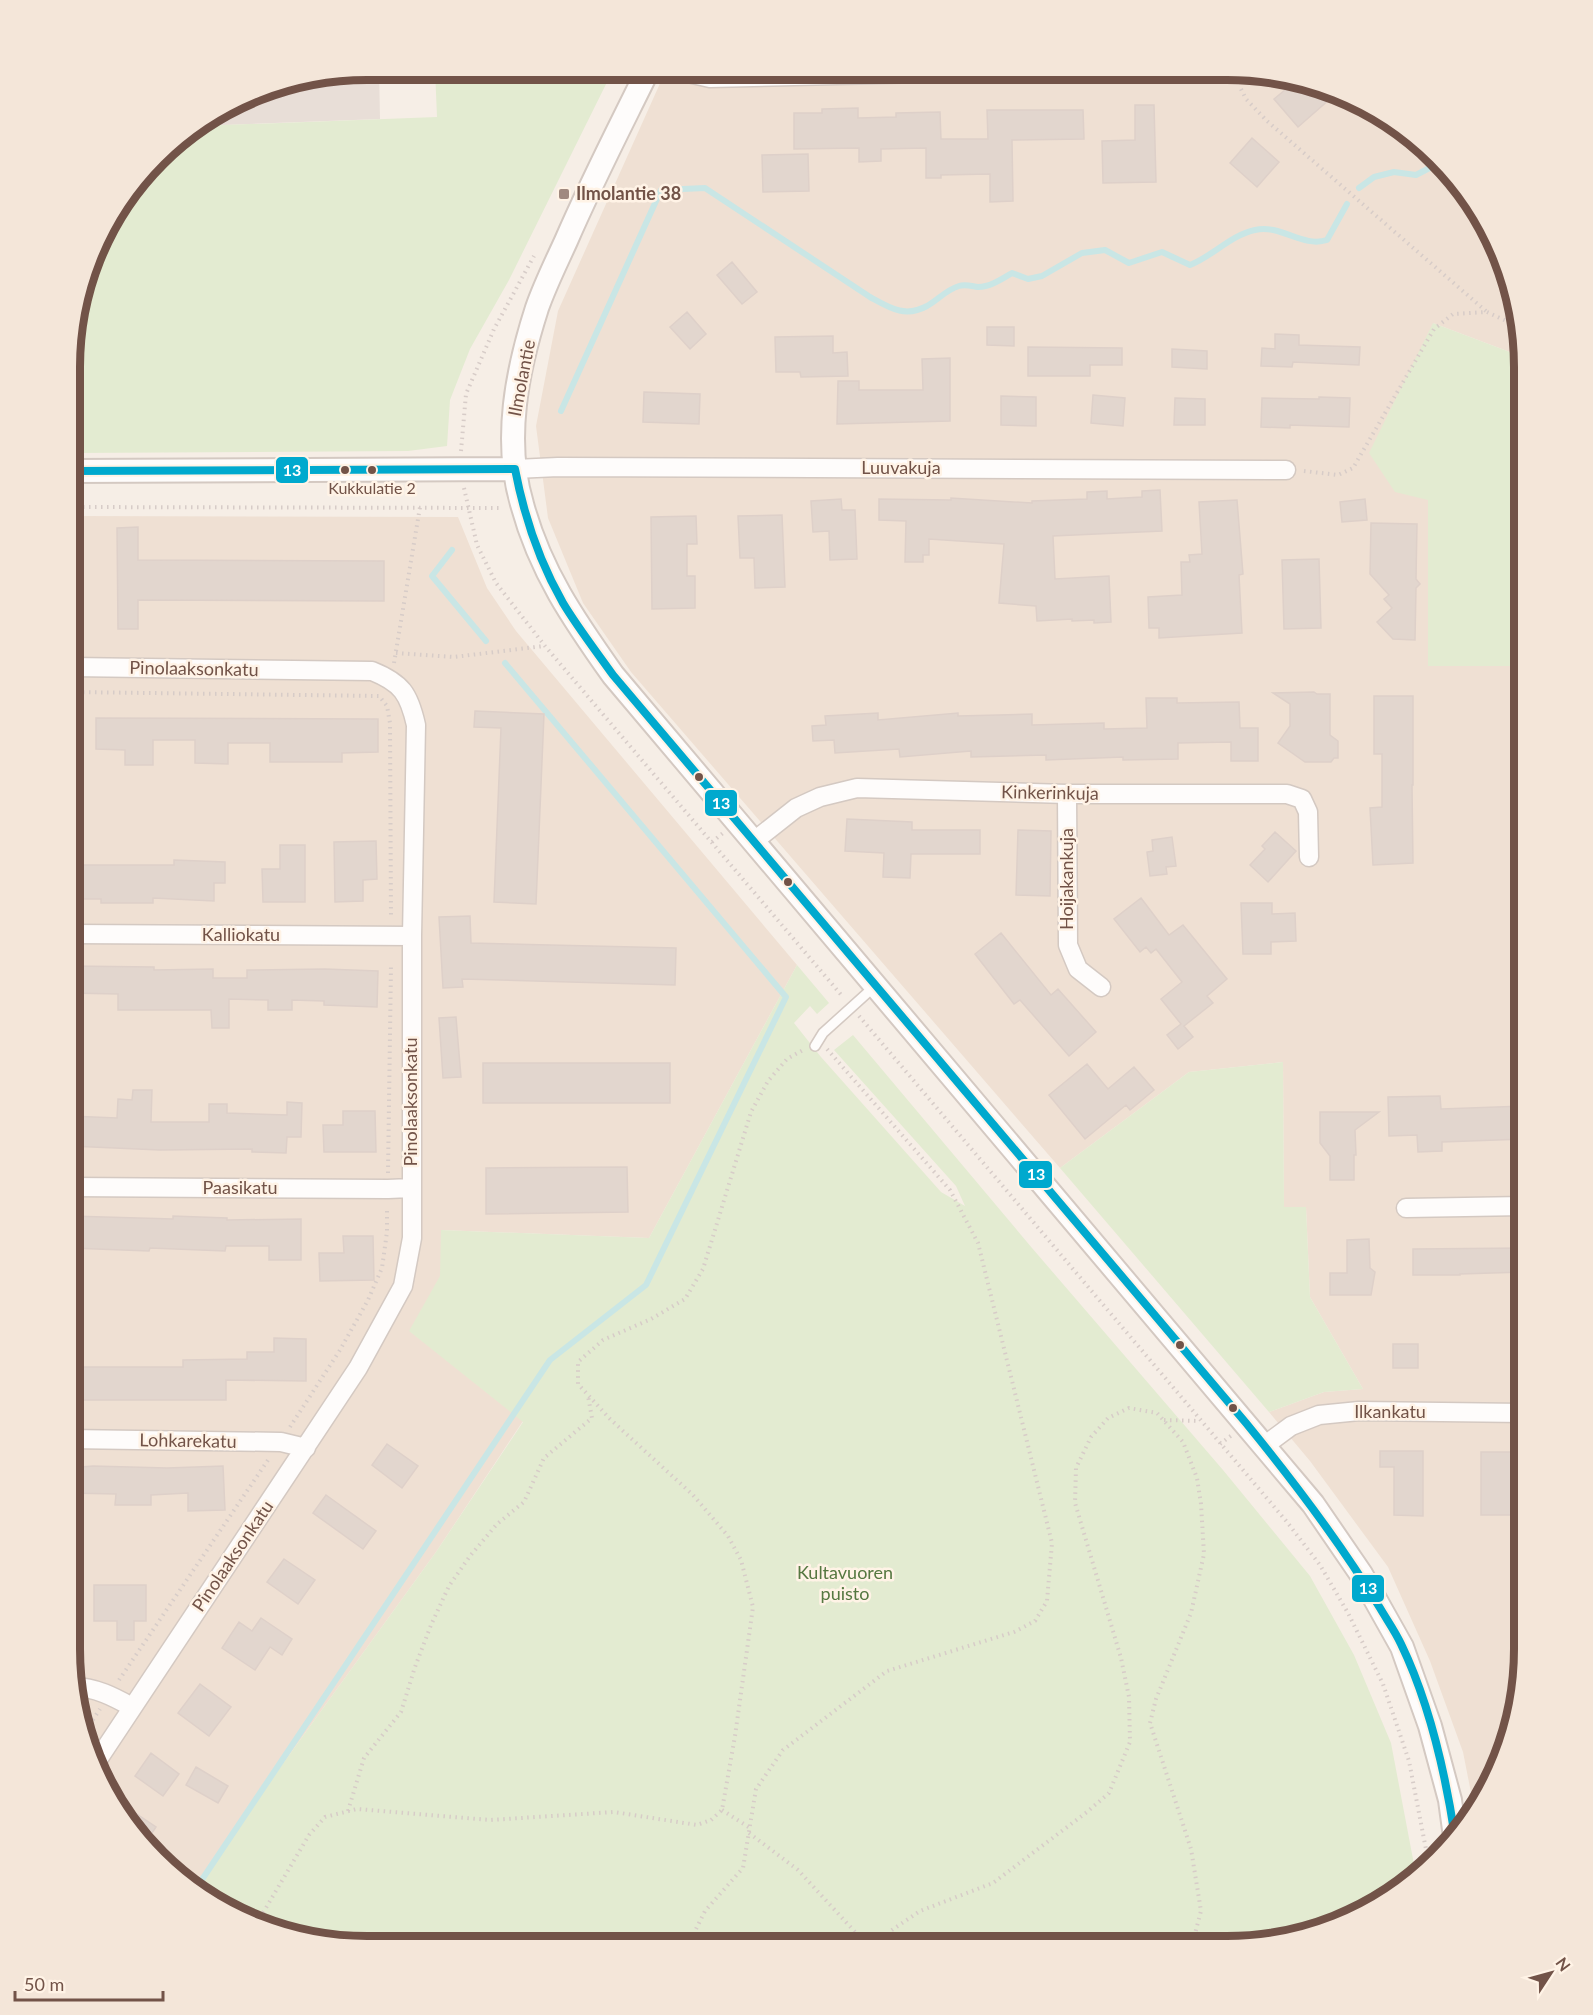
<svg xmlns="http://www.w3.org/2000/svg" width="1593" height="2015" font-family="Lato,sans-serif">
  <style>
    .residential { fill: #efe0d3 }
    .industrial { fill: #e8ded7 }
    .green { fill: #e3ebd1 }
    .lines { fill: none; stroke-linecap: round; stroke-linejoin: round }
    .stream { stroke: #c9e6e5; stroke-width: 6 }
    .building { fill: #e2d6ce; stroke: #ded0c9; stroke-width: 1.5 }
    .service-casing { stroke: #d4c9c2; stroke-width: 12 }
    .minor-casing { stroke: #d4c9c2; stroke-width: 21 }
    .tertiary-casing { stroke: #d4c9c2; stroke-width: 26 }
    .path { stroke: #d7ccc8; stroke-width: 4; stroke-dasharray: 1.5 4.5; stroke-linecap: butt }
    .service { stroke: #fefcfb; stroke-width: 9 }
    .minor { stroke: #fefcfb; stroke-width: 18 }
    .tertiary { stroke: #fefcfb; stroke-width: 22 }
    .bus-1-casing { stroke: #fff3e6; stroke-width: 12 }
    .bus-1 { stroke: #00a9ce; stroke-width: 8 }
    .poi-dot { fill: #a0897f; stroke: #fff3e6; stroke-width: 2 }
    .bus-dot { fill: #725348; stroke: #fff3e6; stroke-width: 2 }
    .labels { text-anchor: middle; stroke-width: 5; stroke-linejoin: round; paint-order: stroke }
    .bus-label { font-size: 16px; fill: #725348; stroke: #fff3e6 }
    .poi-label { font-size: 18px; font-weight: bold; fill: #725348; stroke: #fff3e6; text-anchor: start }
    .street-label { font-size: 18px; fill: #725348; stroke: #fff3e6 }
    .park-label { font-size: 18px; fill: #567841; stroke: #fff3e6 }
    .rim { fill: none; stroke: #725348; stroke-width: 8 }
    .line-badge { stroke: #fff3e6; stroke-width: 2 }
    .badge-label { font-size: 16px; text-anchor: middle; font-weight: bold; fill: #fff }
  </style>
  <rect width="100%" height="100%" fill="#f6eee6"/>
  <!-- residential -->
  <path class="residential" d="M666,70l600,2 74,20 52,27 58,51 34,48 30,72 9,67 -90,-34 -5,177v166h96l-1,1002 -15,76 -33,69 -12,-61 -33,-91 -42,-94 -78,-106 -41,-49 55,-20 39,-3 -53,-92 -4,-90h-22l-1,-145 -94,10 -129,96 -429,-496 -48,-69 -35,-85 -12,-92 22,-115z
    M71,516l387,1 29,71 29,43 281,334 -148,273 -207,-8 -1,46 -31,55 113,90 -87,131 -243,336 -50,-43 -34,-48 -30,-71 -10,-77z"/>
  <!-- industrial -->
  <path class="industrial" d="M366,69h13l1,50 -181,7 71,-41z"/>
  <!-- green -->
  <path class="green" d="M435,69l178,1 -104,210 -39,69 -20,51 -3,46 -39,5 -337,2 1,-126 37,-109 62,-75 28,-17 238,-9z
    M1433,323l90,34 1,309h-96v-166l-33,-8 -26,-39z
    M797,965l32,38 -12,11 -7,-8 -16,17 27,34 120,135 24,14 -9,-20 -122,-136 19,-15 179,213 191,222 87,106 44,79 37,88 25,132 -41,31 -71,30 -58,9h-899l-76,-15 -70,-34 -8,-8 243,-336 87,-130 -114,-91 31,-55 1,-46 208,8z
    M1283,1062l1,145h22l4,90 53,92 -39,3 -55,20 -209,-244 129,-96z"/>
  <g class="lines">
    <!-- stream -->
    <path class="stream" d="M1359,188l15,-11 20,-5 22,3 25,-13
      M561,411l100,-221 44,-2 165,109c20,11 35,21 57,9 12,-7 19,-16 32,-20 6,-2 12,0 19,1 12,0 24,-8 34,-14l16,6 14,-3 40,-23 23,-3 24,13 33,-11 28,13c23,-9 41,-30 65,-35 26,-6 47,18 72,10l20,-36
      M452,550l-20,26 54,65
      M195,1890l355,-530 96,-75 140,-288 -281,-334"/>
  </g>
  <!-- building -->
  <path class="building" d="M1297,80l42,11 -41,36 -24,-28z
    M1135,105h19l2,77 -53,1 -1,-42 33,-1z
    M858,108v10l38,-1v-4l44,-1 1,27h47l-1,-29h96l1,29 -72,1 1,61 -23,1v-28l-49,1v3h-15v-30l-45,1v12l-22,1v-14l-65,1v-36h28v-4z
    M1252,138l27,24 -22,25 -27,-24z
    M808,154l1,37 -46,1 -1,-37z
    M732,262l25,30 -15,12 -25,-29z
    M687,312l19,22 -16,15 -20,-22z
    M987,327h27v19l-27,-1z
    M1275,334l24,1v10l61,2 -1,18 -66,-3 -1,5 -31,-1 1,-18 13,1z
    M833,336v17l14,-1 1,24 -47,1 -1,-5h-24l-1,-35z
    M1028,347l94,1v17h-32v11h-62z
    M1172,349l35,2v18l-35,-2z
    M950,358v63l-113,3 1,-43h21v9h64l-1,-31z
    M644,392l56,2 -1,30 -56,-2z
    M1093,395l32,3 -2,28 -32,-3z
    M1001,396l35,1v29l-35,-1z
    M1319,397l31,1 -1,29 -59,-2v3l-29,-1 1,-29 57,1z
    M1175,398l30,1v26h-31z
    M1160,490l2,41 -109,5 2,43 54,-3 2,46 -17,1v-3l-22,1v-2l-35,2 -1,-15 -37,-3 5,-59 -75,-5v16h-6v7h-18l1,-41 -27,-1v-21l72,1v-2l81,5v-2l55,-2v-7l20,-1v8l35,-2v-6z
    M841,499l1,11h13l2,49 -27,1 -1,-29 -16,1 -2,-31z
    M1365,499l2,21 -25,2 -2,-20z
    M1237,500l6,74 -4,1 3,58 -83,5v-10h-10l-1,-31 34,-2 -1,-33h9l-1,-7 13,-1 -3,-52z
    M782,515l3,72 -30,1 -1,-30h-14l-2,-42z
    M696,516l1,28h-10v32h8v32l-43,1 -1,-92z
    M1371,523l46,1 -1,55 4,5 -4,4 -1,52 -22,-1 -16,-17 15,-14 -8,-9 5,-4 -19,-21z
    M138,527v33l246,1v40l-246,-1v29h-20l-1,-101z
    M1319,559l2,69 -37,1 -2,-69z
    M1314,692l3,2h13v41l8,6v17h-4l-3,4h-26l-27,-19 12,-17v-22l-17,-11z
    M1374,696h39v89h-1l1,78 -40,2 -3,-57 12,-1v-53h-8z
    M1146,698h31v5l62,-1 1,26h18v33h-27v-19l-53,1v16l-55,1v-3l-77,3v-5l-75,2v-6l-71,6 -1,-8 -64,4 -1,-13 -21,1 -1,-15 14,-1 -1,-9 53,-3v7l80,-7v3l74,-2v11l72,-2v6l43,-1z
    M475,711l69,3 -8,190 -42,-2 7,-174 -27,-1z
    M96,718l282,1v33l-36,1v9h-72v-19h-42v21l-33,-1v-23h-42v25h-28v-15l-29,-1z
    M847,819l65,3v8h68v24h-69l-1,24 -27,-1 1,-24 -39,-2z
    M1018,830l33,1 -1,65 -34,-1z
    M1275,832l21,19 -28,31 -18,-17 15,-16 -3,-3z
    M1172,837l4,29 -10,1 1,7 -17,2 -3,-24 6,-1 -1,-11z
    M376,841l1,38 -14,1v21l-28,1 -1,-60z
    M280,845h25v57h-42l-1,-33h18z
    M174,860l51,2v21h-11v18l-61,-3v5h-52v-4h-31l1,-34h103z
    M1141,898l28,37 14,-10 44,54 -20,17 6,7 -29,23 9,11 -15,12 -11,-14 14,-11 -20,-25 21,-17 -26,-33 -5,4 -5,-6 -6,5 -26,-33z
    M1241,903h31v11l23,-1 1,28 -25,1v12h-28z
    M470,916l1,27 205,5 -1,37 -213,-6 1,8 -20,1 -4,-71z
    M1001,933l50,62 7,-6 38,43 -27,24 -49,-56 -6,4 -39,-50z
    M70,966l84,1v3l59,-1v9h34v-8l78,-1 53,2 -1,36 -53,-2v-4l-32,-1v10h-24v-10l-39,-1v29h-17l-1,-18h-93v-16l-48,-1z
    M456,1017l5,60 -18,1 -4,-60z
    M483,1063h187v40h-187z
    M1087,1064l21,25 26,-22 20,23 -24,20 -4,-5 -41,34 -36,-44z
    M133,1090h19l-1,32h58v-18h18v9l60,2v-13l15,1 -1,34h-14l-1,16 -34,-1v-3l-92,1 -90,-4v-30l47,2 1,-19 14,1z
    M1440,1096l1,13 83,-3v33l-82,3v9l-24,1 -1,-17 -28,1 -1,-39z
    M343,1111h32l1,41h-52l-1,-27h20z
    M1320,1112h59l-24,18 1,25h-2v25h-24v-24l-10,-13z
    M627,1167l1,45 -142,2v-46z
    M70,1216l103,3v-3l54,2v2l74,-1v41h-32v-14h-43l-1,5 -75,-3 -1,3 -79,-3z
    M343,1236h30l1,44 -54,1 -1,-28h25z
    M1369,1239l1,29 5,4 -4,23h-41v-22h17v-33z
    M1524,1248v24l-64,2v1h-47v-26z
    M274,1338l32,1v42l-80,-1v20h-157l1,-33h113v-7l64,-1v-7h27z
    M1393,1344h25v24h-25z
    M387,1444l31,22 -16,22 -30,-23z
    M1380,1451h43v65l-29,-1v-48h-14z
    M1481,1452h30v63h-30z
    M93,1466l74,2 56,-2 2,44 -37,1v-18l-37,2v10h-36l1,-11 -47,-1v-25z
    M326,1495l50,36 -13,18 -50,-36z
    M284,1559l31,21 -17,24 -31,-22z
    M94,1585h52v36h-12v19h-17v-19h-23z
    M261,1618l31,21 -10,16 -12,-8 -15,23 -33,-22 17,-26 13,9z
    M200,1684l31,23 -22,29 -31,-23z
    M151,1753l28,21 -16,22 -28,-20z
    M196,1767l32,19 -10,17 -32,-18z
    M110,1796l46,31 -12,18 -35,-48z"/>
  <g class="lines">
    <defs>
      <path id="service" d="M815,1046l8,-13 52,-47"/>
      <path id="minor" d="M675,70l35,8 213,-5 312,-1
        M515,469l43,-2 728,3
        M71,667l301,4c30,12 37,23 44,54l-4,211v302l-9,48 -45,82 -263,396
        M1067,794l1,151 10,24 23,18
        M753,842l43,-34 24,-11 37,-9 210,6h220l15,5 6,13 1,45
        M70,934l342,2
        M70,1187l318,2 23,-1
        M1406,1208l118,-2
        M69,1439l212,3 25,6
        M1264,1446l27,-20 28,-11 40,-4 165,2
        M74,1687c21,0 40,10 58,20"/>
      <path id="tertiary" d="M648,70c-28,57 -57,113 -82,171 -10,22 -21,44 -29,67 -20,62 -34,132 -15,196 18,67 52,116 91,171l700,829 48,70 41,73 28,79 20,74 5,37
        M71,471l444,-2"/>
    </defs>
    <!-- service casing -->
    <use href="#service" class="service-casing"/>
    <!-- minor casing -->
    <use href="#minor" class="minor-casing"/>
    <!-- tertiary casing -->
    <use href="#tertiary" class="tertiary-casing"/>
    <!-- path -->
    <path class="path" d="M1241,89l5,10 21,22 220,191
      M461,451l5,-57 28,-65 40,-73
      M1304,471l34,4 15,-7 81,-139 19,-15 34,-2 32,15
      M464,488l13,57 19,38 49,63 298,351
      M71,507l431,1
      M396,653l58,4 90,-11
      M394,663l26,-156
      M71,692l308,4 8,10 3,17 1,195
      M712,842l11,-9
      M859,1016l428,506 33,43 28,48 35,71 26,77 20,104
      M388,1173l3,-208
      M1164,1420l36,1
      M290,1427l50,-77 28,-50 14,-32 5,-36v-24
      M1220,1444l12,-9
      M119,1680l149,-220
      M83,1735l17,-26
      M722,1810l28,18
      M348,1811l16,-53 37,-46 14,-45 16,-42 18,-39 21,-30 27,-32 27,-22 20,-44 48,-40 -4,-22
      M749,1833l49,37 69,75
      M257,1923l52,-88 16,-18 32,-8 133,11 124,-8 83,13 14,-5 11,-10 13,-74 18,-129 -12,-47 -13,-24 -35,-41 -83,-76 -32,-35v-22l25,-22 48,-21 34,-20 18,-30 48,-157 17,-31 19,-22 16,-9
      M688,1945l17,-34 38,-43 13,-79 27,-39 104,-79 127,-39 21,-11 12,-20 5,-58 -74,-300 -28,-53 -123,-141
      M882,1945l7,-13 31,-21 73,-28 94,-71 22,-19 21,-51 -1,-45 -8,-39 -46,-155 1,-35 15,-31 17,-19 21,-10 28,5 26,29 14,36 4,26 3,50 -13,59 -35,86 -6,24 41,126 10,62 -9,34"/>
    <!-- service -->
    <use href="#service" class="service"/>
    <!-- minor -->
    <use href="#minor" class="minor"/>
    <!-- tertiary -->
    <use href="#tertiary" class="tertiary"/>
    <defs>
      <path id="bus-1" d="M71,471l444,-2c9,47 24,92 48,134 15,25 33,48 50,72l633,748c49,60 94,119 134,185 7,12 15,23 21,36 29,60 44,127 54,193"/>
    </defs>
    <!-- bus-1 casing -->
    <use href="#bus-1" class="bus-1-casing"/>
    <!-- bus-1 -->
    <use href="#bus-1" class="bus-1"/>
  </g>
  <!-- markers -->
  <rect class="poi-dot" x="558" y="188" width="12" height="12" rx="3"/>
  <g class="bus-dot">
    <circle cx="345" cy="470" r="5"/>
    <circle cx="372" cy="470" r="5"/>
    <circle cx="699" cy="777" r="5"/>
    <circle cx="788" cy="882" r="5"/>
    <circle cx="1180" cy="1345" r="5"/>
    <circle cx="1233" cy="1408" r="5"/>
  </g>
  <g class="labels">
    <!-- bus labels -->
    <g class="bus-label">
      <text x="372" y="494">Kukkulatie 2</text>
    </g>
    <!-- poi labels -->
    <g class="poi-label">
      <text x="576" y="200">Ilmolantie 38</text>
    </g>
    <!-- street labels -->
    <g class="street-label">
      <text transform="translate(522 378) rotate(-79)" y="6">Ilmolantie</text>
      <text x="901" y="474">Luuvakuja</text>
      <text transform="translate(194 669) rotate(1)" y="6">Pinolaaksonkatu</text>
      <text transform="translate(1050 793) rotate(1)" y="6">Kinkerinkuja</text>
      <text transform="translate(1067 879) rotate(-90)" y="6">Hoijakankuja</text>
      <text x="241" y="941">Kalliokatu</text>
      <text transform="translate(411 1102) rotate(-90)" y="6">Pinolaaksonkatu</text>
      <text x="240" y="1194">Paasikatu</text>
      <text x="1390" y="1418">Ilkankatu</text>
      <text transform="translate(188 1441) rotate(1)" y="6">Lohkarekatu</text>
      <text transform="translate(233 1556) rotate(-56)" y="6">Pinolaaksonkatu</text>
    </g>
    <!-- park labels -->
    <g class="park-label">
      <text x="845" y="1579">Kultavuoren<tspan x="845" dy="21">puisto</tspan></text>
    </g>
  </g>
  <!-- crop -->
  <path d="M0 0H1593V2015H0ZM367 80H1227A287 287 0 0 1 1514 367V1649A287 287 0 0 1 1227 1936H367A287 287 0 0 1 80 1649V367A287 287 0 0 1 367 80Z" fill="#f4e6d9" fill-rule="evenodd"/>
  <path class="rim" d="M367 80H1227A287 287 0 0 1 1514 367V1649A287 287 0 0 1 1227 1936H367A287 287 0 0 1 80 1649V367A287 287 0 0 1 367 80Z"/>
  <g class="line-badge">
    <rect x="275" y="456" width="34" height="28" rx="6" fill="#00a9ce"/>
    <rect x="704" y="789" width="34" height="28" rx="6" fill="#00a9ce"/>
    <rect x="1018" y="1160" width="35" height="29" rx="6" fill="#00a9ce"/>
    <rect x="1351" y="1574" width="34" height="29" rx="6" fill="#00a9ce"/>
  </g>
  <g class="badge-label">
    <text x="292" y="476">13</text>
    <text x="721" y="809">13</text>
    <text x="1036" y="1180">13</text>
    <text x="1368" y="1594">13</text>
  </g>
  <!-- north arrow -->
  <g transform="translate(1551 1973) rotate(54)" stroke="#fff3e6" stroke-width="4.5" paint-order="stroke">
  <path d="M0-4.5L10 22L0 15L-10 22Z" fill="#725348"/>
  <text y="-9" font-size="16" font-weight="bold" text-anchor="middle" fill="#725348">N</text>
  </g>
  <!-- scale -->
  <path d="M15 1991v9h148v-9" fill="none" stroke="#725348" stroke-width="3"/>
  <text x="24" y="1991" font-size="18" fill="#725348" stroke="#fff3e6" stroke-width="4.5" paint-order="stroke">50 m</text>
</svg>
